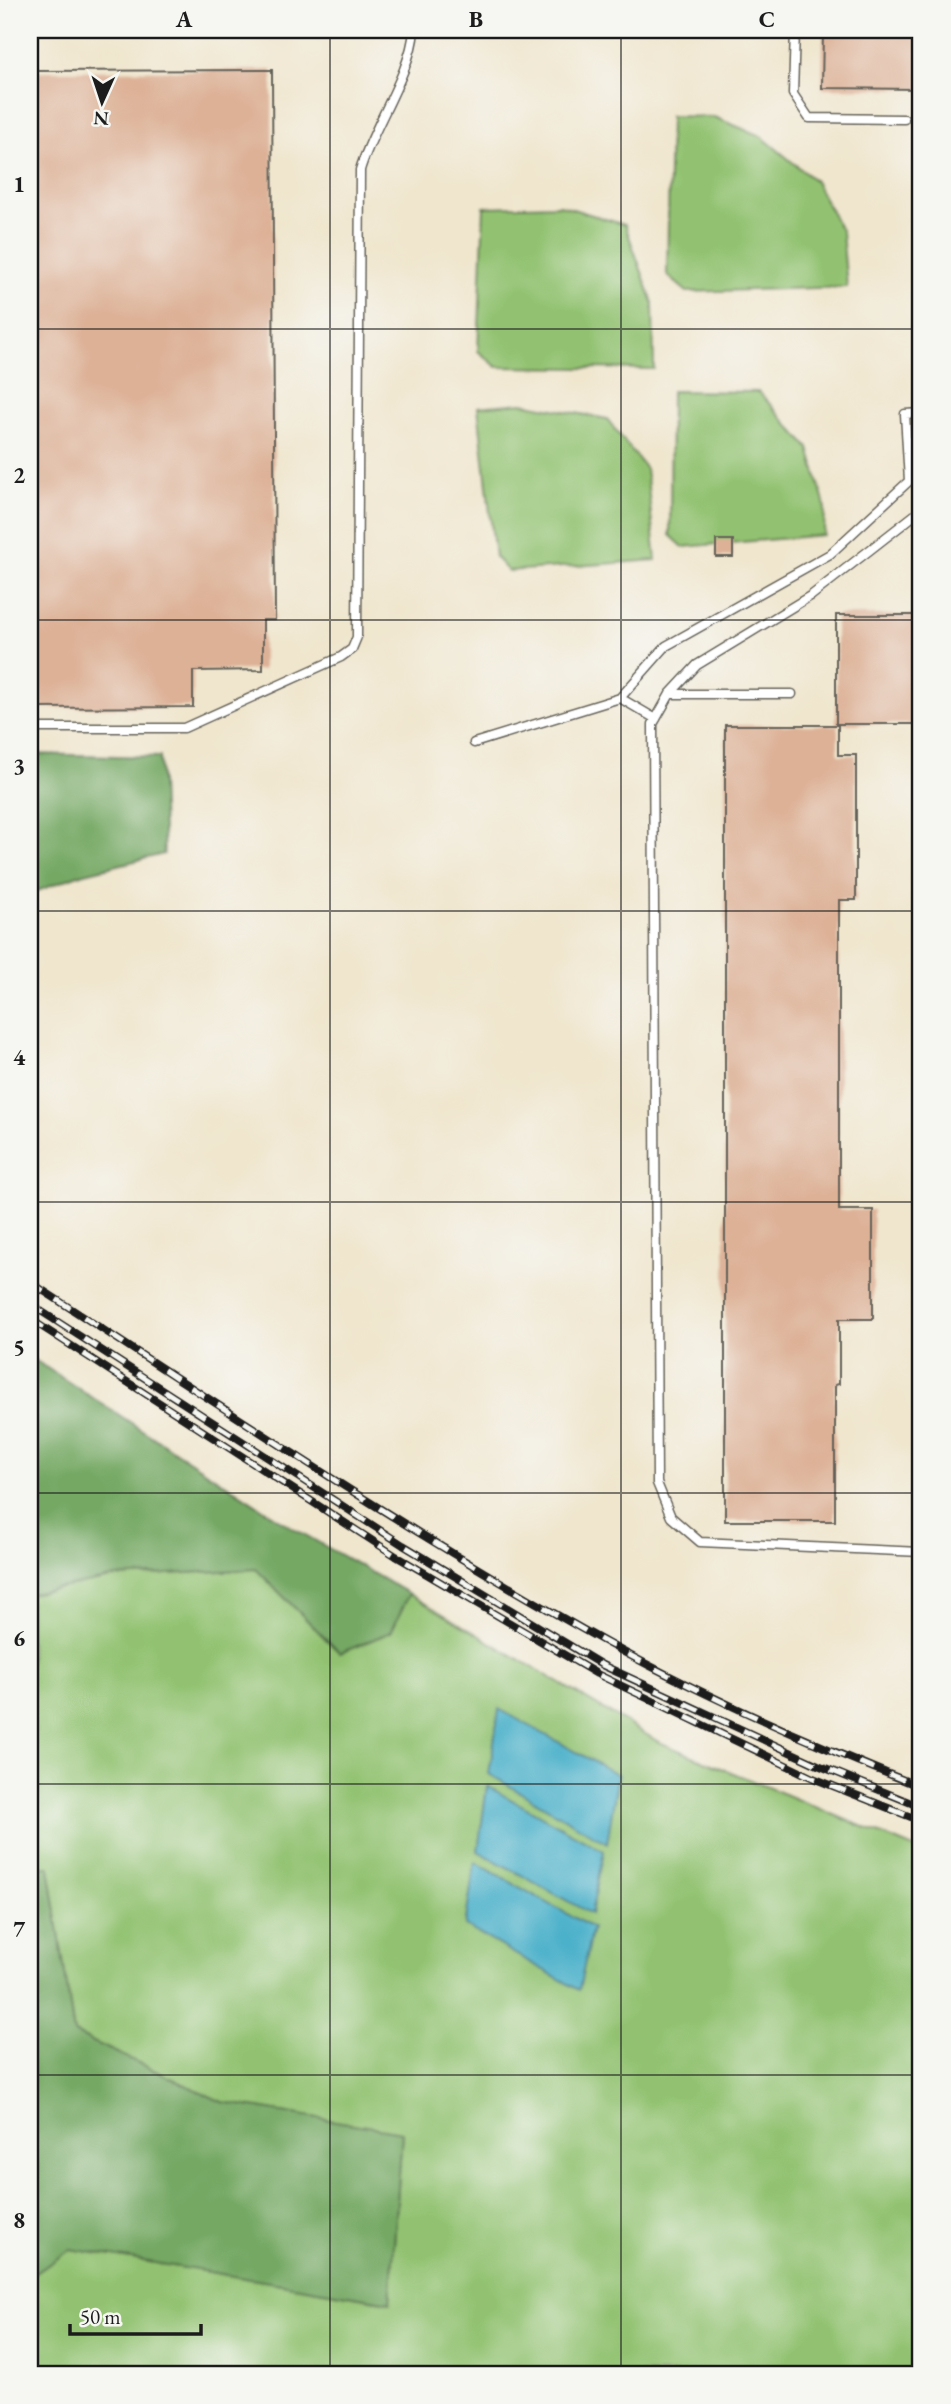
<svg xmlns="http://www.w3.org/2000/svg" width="951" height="2404" font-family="'EB Garamond',serif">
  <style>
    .green { fill: #92c271; stroke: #576f46; stroke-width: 2 }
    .forest { fill: #75a863; stroke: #486240; stroke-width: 2 }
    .water { fill: #4bb1ca; stroke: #346673; stroke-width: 2 }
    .building { fill: #ddb196 }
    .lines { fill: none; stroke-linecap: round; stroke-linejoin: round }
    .lane-casing { stroke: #66635a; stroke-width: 11 }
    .lane { stroke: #fff; stroke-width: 8 }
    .rail-casing { stroke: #1c1c1c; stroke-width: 8 }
    .rail { stroke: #f6f6f2; stroke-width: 5; stroke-dasharray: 16; stroke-linecap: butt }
    .grid { fill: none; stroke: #1c1c1c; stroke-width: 2; stroke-opacity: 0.55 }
    .neatline { fill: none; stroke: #1c1c1c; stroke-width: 2.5 }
    .grid-label { font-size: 23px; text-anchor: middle; font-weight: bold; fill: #1c1c1c }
  </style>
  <rect width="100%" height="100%" fill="#f6f6f2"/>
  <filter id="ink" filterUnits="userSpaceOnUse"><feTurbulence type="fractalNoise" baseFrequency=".0143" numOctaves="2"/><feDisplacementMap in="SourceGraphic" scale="14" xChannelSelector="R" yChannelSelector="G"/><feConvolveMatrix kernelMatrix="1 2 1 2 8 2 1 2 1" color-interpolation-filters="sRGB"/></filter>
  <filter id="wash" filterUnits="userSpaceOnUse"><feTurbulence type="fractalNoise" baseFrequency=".00686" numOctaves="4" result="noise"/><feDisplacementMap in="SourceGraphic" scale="28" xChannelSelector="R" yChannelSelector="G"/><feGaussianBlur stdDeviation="1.57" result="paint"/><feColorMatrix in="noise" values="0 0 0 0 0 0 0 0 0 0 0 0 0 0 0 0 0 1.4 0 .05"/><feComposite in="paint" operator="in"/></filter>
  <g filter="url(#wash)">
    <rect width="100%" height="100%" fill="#f0e6ce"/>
    <!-- green -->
    <path class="green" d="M670,116l44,1 47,19 54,45 27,51 5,55 -160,5 -20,-17z
      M560,205l65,20 28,78 1,66 -157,-2 -19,-16 6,-144z
      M671,391l88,1 50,56 16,58 -1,29 -141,12 -13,-12z
      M522,403l85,16 39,50 10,91 -148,11 -13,-14 -17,-150z
      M256,1569l84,84 51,-21 18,-38 250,148 262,109v523h-891v-97l41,-28 319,53 12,-170 -180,-30 -148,-69 -25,-166h-19v-273l86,-17z"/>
    <!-- forest -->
    <path class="forest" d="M30,754l130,3 4,97 -83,20 -51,20z
      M30,1357l258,168 121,69 -18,38 -51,21 -84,-84 -140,8 -86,17z
      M30,1867h19l25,166 148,69 180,30 -12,170 -319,-53 -41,28z"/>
    <!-- water -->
    <path class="water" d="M499,1709l119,66 -11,68 -118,-69z
      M487,1786l117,65 -13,63 -113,-63z
      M475,1862l117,66 -13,62 -114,-64z"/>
    <g id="blocks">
      <!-- building -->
      <path class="building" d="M885,30h36v59l-99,-1 1,-55 62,1z
        M272,70l3,550h-12v50l-70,1v36l-163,1v-637z
        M716,540h17v17h-17z
        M836,615h85v109h-85z
        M725,725h113v30h18v145h-17v310h34v109h-34v65l-4,1v136h-110z"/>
    </g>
  </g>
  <g filter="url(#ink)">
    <use href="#blocks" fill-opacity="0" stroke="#66635a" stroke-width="2"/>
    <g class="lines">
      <defs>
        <path id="lane" d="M795,30l-2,64 16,24 95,1
          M909,481l12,-6
          M921,510l-109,85 -115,70 -27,29 -17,30 4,759 14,34 29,25 221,10
          M670,694h122
          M656,719l-36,-21 46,-52 164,-92 79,-73 -4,-67 16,-1
          M30,728h154l157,-71 11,-8 5,-12 3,-467c13,-44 51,-97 54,-140
          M474,743l146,-45"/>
      </defs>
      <!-- lane casing -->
      <use href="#lane" class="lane-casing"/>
      <!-- lane -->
      <use href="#lane" class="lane"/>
      <defs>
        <path id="rail" d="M30,1282c191,124 379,252 579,362 100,55 206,101 312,143
          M30,1304l373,241 199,120 216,100 103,42
          M30,1319l366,237 201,118 216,104 108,43"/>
      </defs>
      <!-- rail casing -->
      <use href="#rail" class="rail-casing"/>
      <!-- rail -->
      <use href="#rail" class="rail"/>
    </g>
  </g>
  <!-- grid -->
  <path class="grid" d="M330,30v2344M621,30v2344M30,329h891M30,620h891M30,911h891M30,1202h891M30,1493h891M30,1784h891M30,2075h891"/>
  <!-- margin -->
  <rect width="951" height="2404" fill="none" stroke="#f6f6f2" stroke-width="77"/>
  <!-- north arrow -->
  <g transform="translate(102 102) rotate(183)" stroke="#f6f6f2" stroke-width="5" paint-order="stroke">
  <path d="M0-5L12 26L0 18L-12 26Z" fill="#1c1c1c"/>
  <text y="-10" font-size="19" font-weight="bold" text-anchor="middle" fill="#1c1c1c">N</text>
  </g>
  <!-- scale -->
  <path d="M70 2324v10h131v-10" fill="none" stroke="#1c1c1c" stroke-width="3.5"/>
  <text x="80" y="2324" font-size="21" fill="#1c1c1c" stroke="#f6f6f2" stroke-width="5" paint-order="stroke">50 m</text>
  <rect x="38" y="38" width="874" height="2328" class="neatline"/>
  <g class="grid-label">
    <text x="184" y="27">A</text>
    <text x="476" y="27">B</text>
    <text x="767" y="27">C</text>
    <text x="19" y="192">1</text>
    <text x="19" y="483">2</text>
    <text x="19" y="774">3</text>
    <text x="19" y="1065">4</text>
    <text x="19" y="1355">5</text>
    <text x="19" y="1646">6</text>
    <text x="19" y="1937">7</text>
    <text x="19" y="2228">8</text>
  </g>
</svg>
